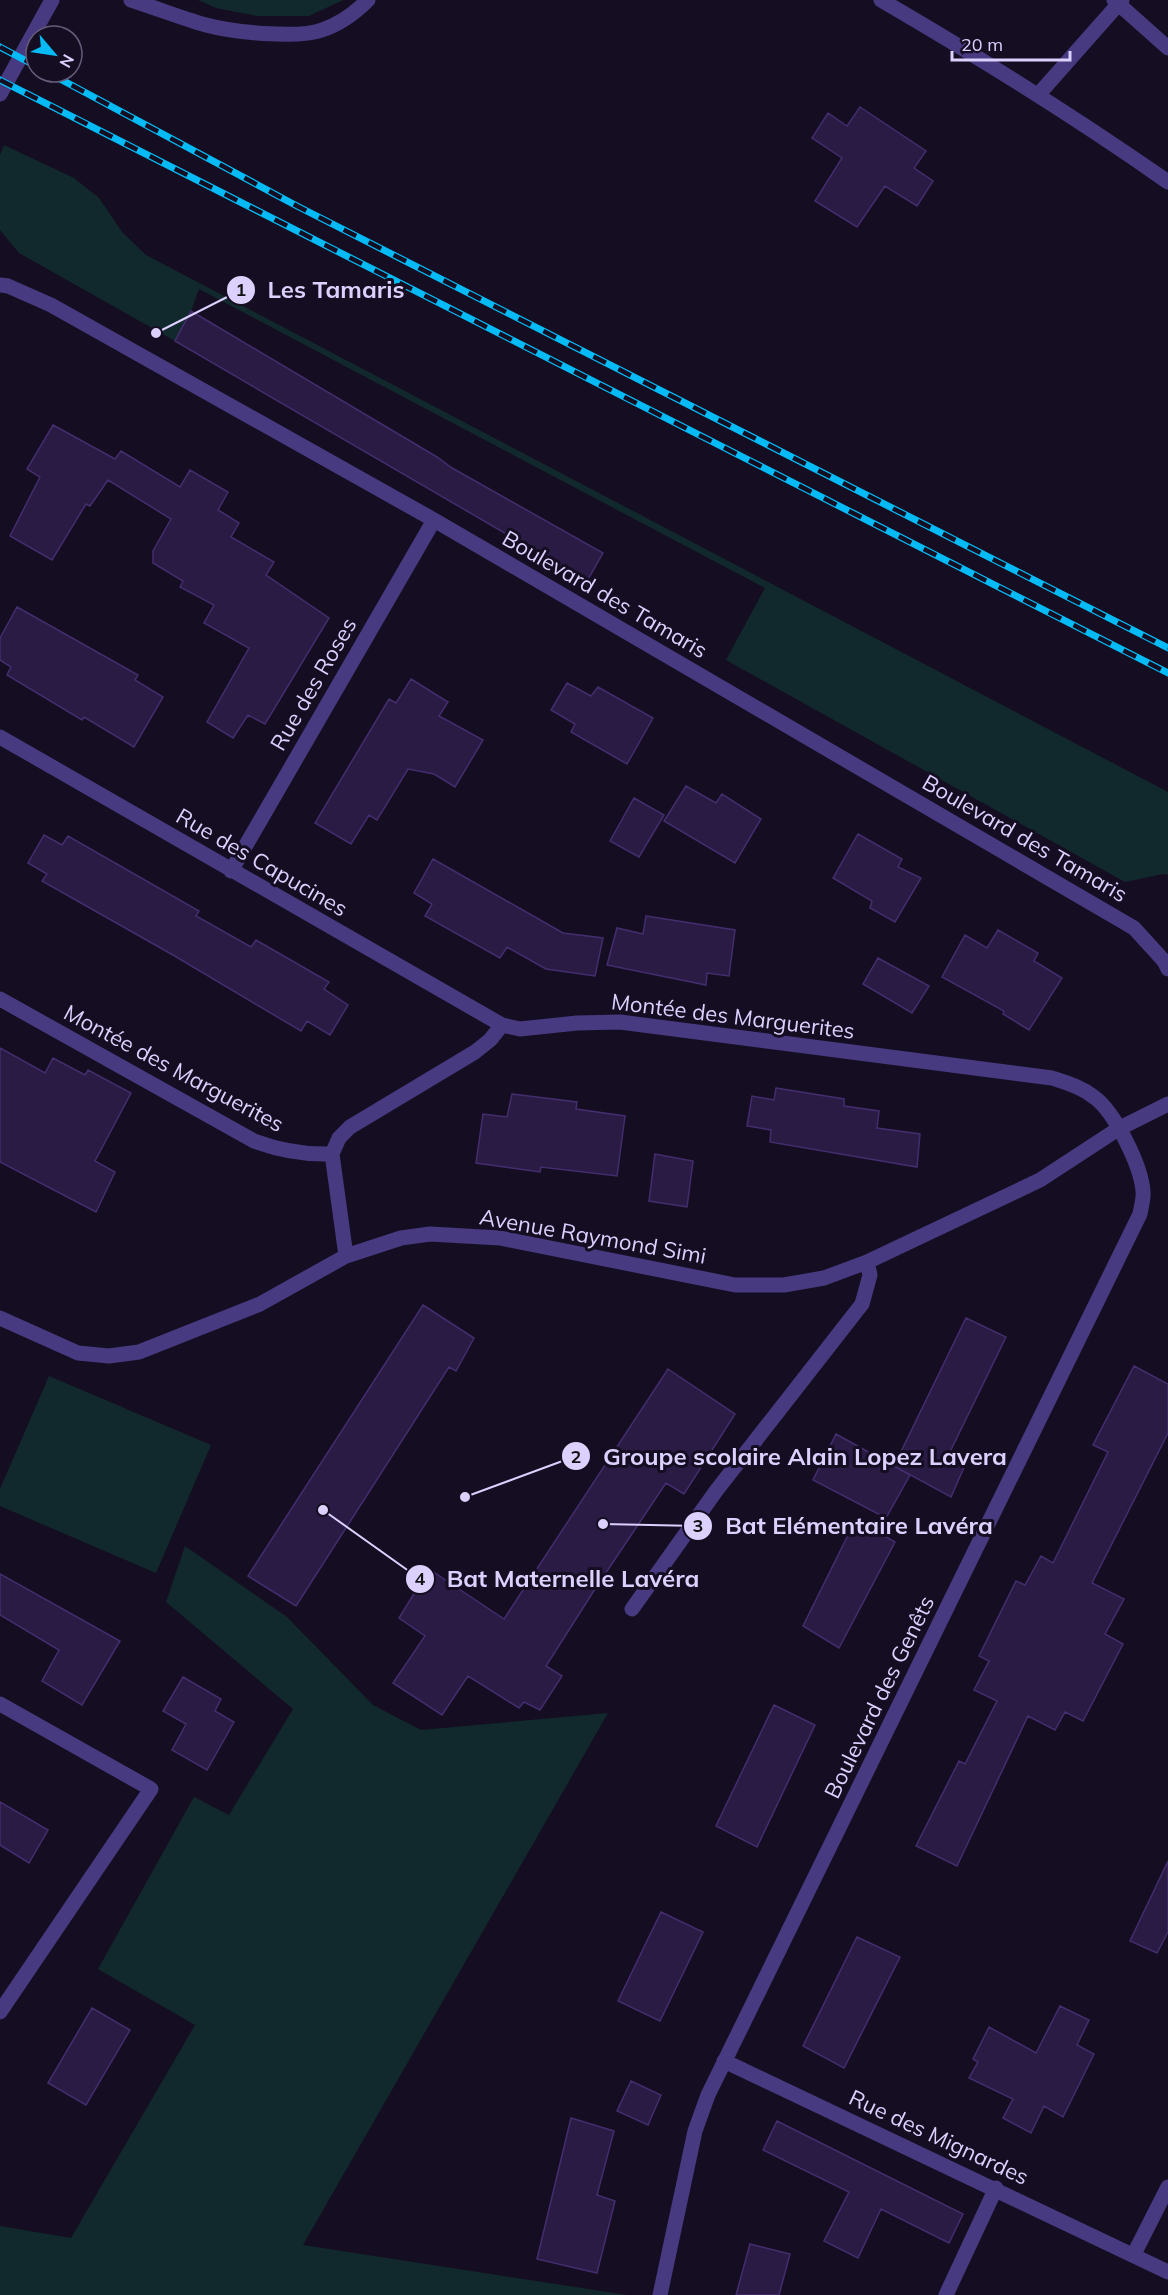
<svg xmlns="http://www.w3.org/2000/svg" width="1168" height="2295" font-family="Mulish,sans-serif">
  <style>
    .green { fill: #11292c }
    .building { fill: #291b43; stroke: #442d6e; stroke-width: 1.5 }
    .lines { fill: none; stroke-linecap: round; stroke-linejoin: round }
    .minor { stroke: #473a80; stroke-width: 15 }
    .rail-casing { stroke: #05baf5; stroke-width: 7 }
    .rail { stroke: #150e22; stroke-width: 4.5; stroke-dasharray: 14; stroke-linecap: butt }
    .labels { text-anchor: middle; stroke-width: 6; stroke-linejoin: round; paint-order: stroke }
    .street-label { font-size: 22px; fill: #dcd0fe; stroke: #150e22 }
    .leader { fill: none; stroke: #dcd0fe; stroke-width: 2 }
    .callout-dot { fill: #dcd0fe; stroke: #150e22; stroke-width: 2 }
    .mark-label { font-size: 18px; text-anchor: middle; font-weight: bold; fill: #111 }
    .callout-label { font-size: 24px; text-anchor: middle; font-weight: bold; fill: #dcd0fe; stroke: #150e22; stroke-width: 6; stroke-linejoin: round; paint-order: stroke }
  </style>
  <rect width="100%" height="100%" fill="#150e22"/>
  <!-- green -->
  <path class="green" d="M198,0h145l-34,16h-52l-41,-8z
    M4,145l70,33 25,20 23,34 24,23 1022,537v83l-5,-1 -38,8 -399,-222 39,-72 -566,-299 -8,22 -16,30 -156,-88 -19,-23v-75z
    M49,1376l162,69 -55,128 -156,-67v-17z
    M185,1546l102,71 86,88 48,25 187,-17 -305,532 324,50h-627v-69l71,12 124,-213 -97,-56 96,-172 35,18 64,-106 -127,-107z"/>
  <!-- building -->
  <path class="building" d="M860,107l66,44 -12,17 19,13 -16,25 -32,-20 -28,41 -42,-26 27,-43 -30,-20 16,-25 19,13z
    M191,311l246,146 15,11 151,85 -16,28 -412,-240z
    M53,425l62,34 6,-8 59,36 10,-17 38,22 -10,18 21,13 -8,14 43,25 -8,13 63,43 -64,106 -17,-9 -15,23 -26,-16 42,-74 -45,-25 10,-18 -34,-18 3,-6 -30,-18v-12l18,-32 -63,-39 -18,26 -4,-2 -34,56 -42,-24 30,-59 -13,-8z
    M17,607l121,68 -3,5 28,17 -29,50 -50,-30 -2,3 -75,-45 4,-8 -11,-7v-22z
    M411,679l37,23 -9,14 44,24 -28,47 -21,-13 -26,-5 -31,51 -8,-5 -18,29 -36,-21 74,-124 7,4z
    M567,683l24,13 7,-9 55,31 -26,46 -56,-32 4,-8 -24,-14z
    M686,786l30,17 6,-9 39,25 -26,44 -71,-42z
    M634,798l30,17 -25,42 -29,-16z
    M858,834l44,25 -4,8 23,11 -26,44 -25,-14 2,-7 -39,-23z
    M44,835l18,10 6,-9 131,75 -3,5 55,31 5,-7 73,42 -5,7 24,16 -18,30 -23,-14 -6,10 -128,-76 -131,-74 5,-7 -19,-11z
    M433,859l130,74 40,5 -8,38 -49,-7 -39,-22 -7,11 -75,-42 7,-12 -18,-11z
    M646,916l89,14 -6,46 -22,-3 -1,12 -99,-20 10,-37 26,6z
    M998,930l40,23 -4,8 28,17 -33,52 -26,-16 1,-3 -62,-34 23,-42 22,13z
    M878,958l51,28 -17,27 -49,-29z
    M0,1048l45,25 8,-15 32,17 3,-5 43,23 -36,68 20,11 -19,40 -96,-50z
    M776,1088l68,11v7l35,5 -2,17 43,6 -3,33 -147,-25 1,-12 -24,-4 5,-30 22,4z
    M512,1094l65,8 -1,7 49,7 -8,60 -76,-9 -1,5 -64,-9 7,-49 24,3z
    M655,1154l38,7 -6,46 -38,-6z
    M423,1305l51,33 -18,33 -7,-4 -153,239 -48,-30z
    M966,1318l40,19 -58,119 17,9 -14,32 -57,-31z
    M1134,1366l34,18v49l-76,150 32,16 -19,35 18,10 -40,77 -18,-9 -10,18 -27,-14 -71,150 -41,-20 43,-85 6,3 32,-63 -23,-11 15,-29 -10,-5 37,-75 9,4 16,-29 12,7 55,-111 -15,-7z
    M668,1369l67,45 -51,80 -18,-11 -71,106 -49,77 16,10 -22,34 -16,-8 -5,6 -51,-32 -26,39 -49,-32 32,-47 -26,-18 30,-49 75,50z
    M836,1434l74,41 -24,43 -73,-38z
    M856,1519l39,23 -56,106 -36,-22z
    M0,1574l120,67 -38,64 -40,-24 17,-31 -59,-35z
    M183,1677l38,22 -6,12 19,11 -27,48 -35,-20 14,-26 -23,-13z
    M774,1705l41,20 -58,122 -41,-21z
    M0,1802l48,28 -19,33 -29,-18z
    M1168,1861v71l-11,21 -27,-12z
    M661,1912l42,20 -43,89 -42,-20z
    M857,1937l43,20 -56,111 -41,-22z
    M1060,2006l29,14 -12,25 17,9 -31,63 -19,-11 -13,27 -28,-15 10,-19 -44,-21 9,-16 -5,-3 16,-32 47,26z
    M92,2008l38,22 -44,75 -38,-22z
    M631,2081l30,14 -13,30 -31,-14z
    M571,2118l43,13 -17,64 18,6 -18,72 -60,-14z
    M777,2121l186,93 -14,29 -68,-34 -23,49 -34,-17 25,-49 -86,-42z
    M750,2244l40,10 -11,41h-43z"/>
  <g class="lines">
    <!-- minor -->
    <path class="minor" d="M131,0c25,8 50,18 75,25 26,7 91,14 116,5 18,-6 33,-17 46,-30
      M881,0c98,57 194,117 287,182
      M1114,0l54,48
      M0,94l52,-94
      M1038,95l84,-95
      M0,285l8,1 43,19 383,215 700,408 30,33 4,8
      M0,737l502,288 18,4 57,-6 43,-1 432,56c15,5 29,9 42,19 21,15 47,69 49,94 1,7 -2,16 -3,23l-432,881 -13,36 -35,164
      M231,871l203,-351
      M0,999l254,142c27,10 50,14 78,13
      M346,1256l-14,-102 7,-16 11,-11 125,-75 15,-12 12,-15
      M0,1318l78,35 31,3 30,-4 121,-48 86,-48 55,-18 29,-4 70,4 235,47h49l40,-7 43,-16 173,-82 78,-51 50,-25
      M632,1609l84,-118 146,-187 8,-29 -3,-13
      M0,1704l151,85 -151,223
      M724,2061l444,211
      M1134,2254l34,-67
      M946,2295l50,-107"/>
    <defs>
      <path id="rail" d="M0,47l36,19
        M47,72l250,134 871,442
        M0,80l1168,593"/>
    </defs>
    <!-- rail casing -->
    <use href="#rail" class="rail-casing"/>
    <!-- rail -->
    <use href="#rail" class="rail"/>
  </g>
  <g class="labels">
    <!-- street labels -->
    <g class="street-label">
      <text transform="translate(605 594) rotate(30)" y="8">Boulevard des Tamaris</text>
      <text transform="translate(313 684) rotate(-60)" y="8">Rue des Roses</text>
      <text transform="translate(1025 838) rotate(30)" y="8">Boulevard des Tamaris</text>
      <text transform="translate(262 862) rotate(30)" y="8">Rue des Capucines</text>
      <text transform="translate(733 1016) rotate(7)" y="8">Montée des Marguerites</text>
      <text transform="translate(174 1068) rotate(28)" y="8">Montée des Marguerites</text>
      <text transform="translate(593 1236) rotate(10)" y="8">Avenue Raymond Simi</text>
      <text transform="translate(879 1697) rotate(-64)" y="8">Boulevard des Genêts</text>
      <text transform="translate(939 2137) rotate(25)" y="8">Rue des Mignardes</text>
    </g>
  </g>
  <!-- callouts -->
  <path class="leader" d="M156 333L241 290M465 1497L576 1456M603 1524L698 1526M323 1510L420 1579"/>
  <g class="callout-dot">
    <circle cx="156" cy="333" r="6"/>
    <circle cx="465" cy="1497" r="6"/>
    <circle cx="603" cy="1524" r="6"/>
    <circle cx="323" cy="1510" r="6"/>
    <circle cx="241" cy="290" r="15"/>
    <circle cx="576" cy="1456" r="15"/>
    <circle cx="698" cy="1526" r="15"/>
    <circle cx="420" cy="1579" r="15"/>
  </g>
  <g class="mark-label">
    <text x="241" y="296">1</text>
    <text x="576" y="1463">2</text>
    <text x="698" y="1532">3</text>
    <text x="420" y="1585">4</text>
  </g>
  <g class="callout-label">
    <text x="336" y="298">Les Tamaris</text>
    <text x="805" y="1465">Groupe scolaire Alain Lopez Lavera</text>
    <text x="859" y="1534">Bat Elémentaire Lavéra</text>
    <text x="573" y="1587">Bat Maternelle Lavéra</text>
  </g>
  <!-- north arrow -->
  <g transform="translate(54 54) rotate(119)"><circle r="28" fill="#150e22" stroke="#655c7a" stroke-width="1.5"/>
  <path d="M0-4.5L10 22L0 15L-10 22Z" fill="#05baf5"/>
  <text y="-9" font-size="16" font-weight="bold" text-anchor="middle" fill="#dcd0fe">N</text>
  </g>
  <!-- scale -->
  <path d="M952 51v9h118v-9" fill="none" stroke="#dcd0fe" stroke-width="3"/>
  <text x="961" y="51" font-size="18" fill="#dcd0fe" stroke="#150e22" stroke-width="4.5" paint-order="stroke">20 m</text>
</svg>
